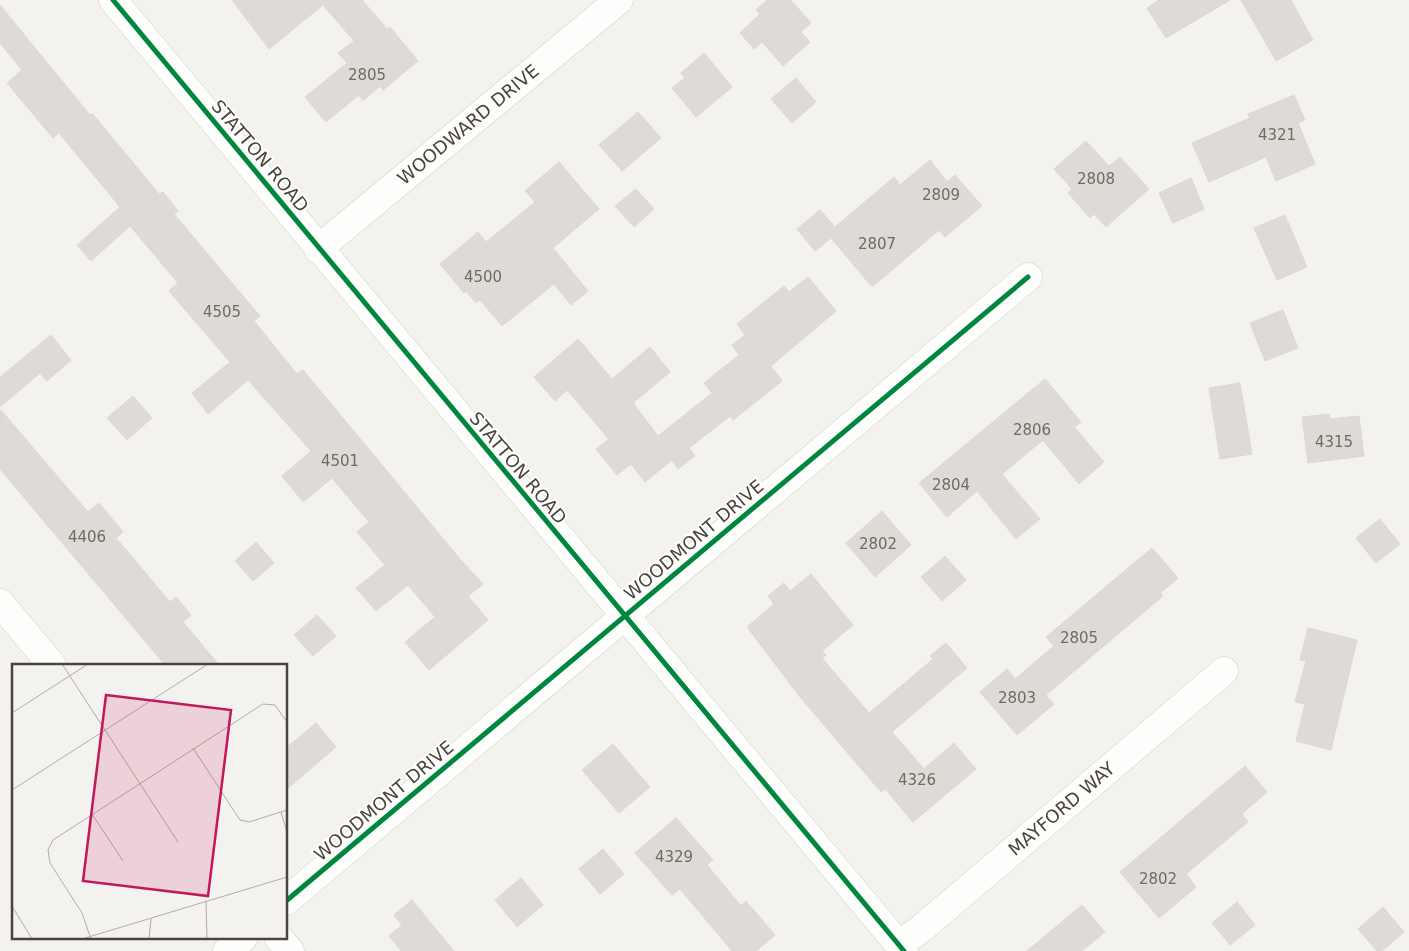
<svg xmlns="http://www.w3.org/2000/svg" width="1409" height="951" font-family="'DejaVu Sans',sans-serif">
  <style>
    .building { fill: #dedbd6; stroke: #dcd9d4 }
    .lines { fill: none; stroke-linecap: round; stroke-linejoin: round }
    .minor-casing { stroke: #d2d0cb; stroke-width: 29 }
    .minor { stroke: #fdfdfc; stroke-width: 28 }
    .cycleway-casing { stroke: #fff; stroke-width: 8 }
    .cycleway { stroke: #00873e; stroke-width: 5 }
    .labels { text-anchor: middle; stroke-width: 4; stroke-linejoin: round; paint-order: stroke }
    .number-label { font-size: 15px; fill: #706a61 }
    .street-label { font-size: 18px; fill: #4b4439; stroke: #fff }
    .inset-road { fill: none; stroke: #b0aca6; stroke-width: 1 }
    .view { fill: #c2185b; fill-opacity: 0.15; stroke: #c2185b; stroke-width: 2.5 }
    .inset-edge { fill: none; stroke: #4b4439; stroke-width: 2.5 }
  </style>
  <rect width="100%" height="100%" fill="#f4f2ee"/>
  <!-- building -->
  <path class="building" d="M232,0h130l25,29 3,-2 28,34 -35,29 -3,-4 -17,15 -4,-6 -33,27 -21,-25 42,-34 -9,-10 16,-12 -31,-36 -54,44z
    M767,0h24l20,23 -10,9 9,10 -27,24 -21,-24 -8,7 -14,-16 20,-19 -4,-4z
    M1159,0h71l-64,38 -19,-30z
    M1241,0h50l22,40 -37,21z
    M0,5l90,110 2,-2 67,81 4,-2 15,19 -4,3 86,102 -6,5 43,53 6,-4 157,189 23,25 -15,12 20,24 -59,50 -24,-28 30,-25 -27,-32 -32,26 -20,-23 29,-23 -28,-33 12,-10 -37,-44 -29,24 -21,-26 29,-25 -63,-71 -40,34 -16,-21 38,-31 -61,-71 9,-8 -48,-57 -39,35 -14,-16 43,-38 -61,-74 -6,5 -46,-55 15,-13 -22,-27z
    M704,53l28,34 -36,30 -24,-29 13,-10 -4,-5z
    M796,78l20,24 -24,21 -21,-24z
    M1294,95l11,25 -7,3 17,41 -39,17 -10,-24 -57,25 -17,-39 58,-25 -2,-4z
    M638,112l23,26 -39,33 -23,-26z
    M1086,141l23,25 11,-9 29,32 -43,38 -12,-13 -4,4 -22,-25 4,-4 -18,-20z
    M930,160l17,22 8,-7 27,31 -37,31 -6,-7 -67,57 -41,-49 -16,13 -18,-22 23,-19 15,17 59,-50 6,8z
    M559,162l40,47 -46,39 35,43 -17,14 -17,-21 -52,42 -22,-26 -4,3 -10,-12 -2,2 -24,-29 38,-32 8,10 49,-40 -10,-11z
    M1191,178l13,31 -31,14 -14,-30z
    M636,189l18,20 -20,18 -19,-21z
    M1285,215l22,52 -30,13 -23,-52z
    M808,277l28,34 -65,55 11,15 -49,39 -3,-4 -41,32 6,8 -17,13 -6,-9 -27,22 -14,-18 -14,11 -21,-26 13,-10 -42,-49 -12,11 -21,-24 44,-38 34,40 38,-32 20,25 -37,31 25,33 54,-43 -8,-10 35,-28 -7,-10 13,-10 -8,-11 47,-38 5,6z
    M1283,310l15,38 -33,13 -15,-38z
    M51,335l20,25 -24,21 -7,-8 -40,34v-30z
    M1045,379l36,43 -7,5 30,35 -25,22 -36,-44 -41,34 38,45 -24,20 -39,-48 -30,26 -28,-34z
    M1240,383l12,71 -32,5 -11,-71z
    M133,396l19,22 -25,22 -20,-22z
    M0,409l88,103 11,-9 24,29 -7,6 54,64 6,-5 15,18 -8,7 36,43h-54l-165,-196z
    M1329,414l1,5 29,-3 5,40 -56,7 -6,-46z
    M882,511l29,34 -36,32 -29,-34z
    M1380,519l20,25 -24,19 -20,-25z
    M256,542l18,21 -21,18 -18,-20z
    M1152,548l26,30 -18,15 3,3 -117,99 8,9 -37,31 -37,-43 27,-23 8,10 39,-33 -8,-9z
    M945,556l21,24 -24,21 -21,-24z
    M811,574l42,51 -31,26 4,4 -4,3 47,55 64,-54 -3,-3 16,-13 21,25 -75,64 32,37 30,-26 22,26 -63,53 -28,-33 -4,3 -18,-21 -63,-74 -53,-70 27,-23 -6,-8 16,-13 6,8z
    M317,615l19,21 -23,20 -19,-21z
    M1308,628l49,12 -26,110 -35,-9 9,-37 -10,-2 11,-41 -6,-1z
    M316,723l20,24 -50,43v-42z
    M613,744l37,43 -31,26 -37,-43z
    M1245,766l22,26 -25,22 6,8 -62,52 10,13 -37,31 -39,-46z
    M676,818l37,42 -6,5 34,41 5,-5 29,34 -19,16h-24l-52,-62 -8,6 -37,-42z
    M603,849l21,25 -24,20 -21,-25z
    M521,878l22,27 -26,22 -22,-27z
    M412,900l42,51h-53l-12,-15 13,-11 -8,-10z
    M1237,902l18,23 -25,20 -18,-22z
    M1082,905l23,27 -23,19h-55z
    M1383,907l21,25 -22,19h-5l-19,-22z"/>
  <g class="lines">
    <defs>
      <g id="minor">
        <path d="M113,0l791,951"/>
        <path id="s1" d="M318,249l301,-249"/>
        <path d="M0,603l52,62"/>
        <path d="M286,901l742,-624"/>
        <path d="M278,937l12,14"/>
        <path id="s2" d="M899,945l23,-17 302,-257"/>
        <path d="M227,951l17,-14"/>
      </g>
    </defs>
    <!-- minor casing -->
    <use href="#minor" class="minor-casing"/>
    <!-- minor -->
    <use href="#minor" class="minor"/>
    <defs>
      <path id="cycleway" d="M113,0l791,951
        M286,901l742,-624"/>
    </defs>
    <!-- cycleway casing -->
    <use href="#cycleway" class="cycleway-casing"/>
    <!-- cycleway -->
    <use href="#cycleway" class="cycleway"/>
  </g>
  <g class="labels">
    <!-- number labels -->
    <g class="number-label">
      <text x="367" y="80">2805</text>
      <text x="1277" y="140">4321</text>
      <text x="1096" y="184">2808</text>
      <text x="941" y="200">2809</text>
      <text x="877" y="249">2807</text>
      <text x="483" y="282">4500</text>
      <text x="222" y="317">4505</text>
      <text x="1032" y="435">2806</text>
      <text x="1334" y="447">4315</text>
      <text x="340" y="466">4501</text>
      <text x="951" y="490">2804</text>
      <text x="87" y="542">4406</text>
      <text x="878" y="549">2802</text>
      <text x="1079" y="643">2805</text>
      <text x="1017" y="703">2803</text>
      <text x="917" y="785">4326</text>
      <text x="674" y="862">4329</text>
      <text x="1158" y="884">2802</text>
    </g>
    <!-- street labels -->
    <g class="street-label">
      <text dy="6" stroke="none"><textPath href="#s1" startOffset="195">WOODWARD DRIVE</textPath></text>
      <text transform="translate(260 156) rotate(50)" y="6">STATTON ROAD</text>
      <text transform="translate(518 468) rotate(50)" y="6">STATTON ROAD</text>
      <text transform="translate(694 540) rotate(-40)" y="6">WOODMONT DRIVE</text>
      <text transform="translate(384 801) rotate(-40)" y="6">WOODMONT DRIVE</text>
      <text dy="6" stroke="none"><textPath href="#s2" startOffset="212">MAYFORD WAY</textPath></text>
    </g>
  </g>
  <!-- overview -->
  <g transform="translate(12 664)">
    <rect width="275" height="275" fill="#f4f2ee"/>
    <path class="inset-road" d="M50,0l116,178M0,49l76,-49M181,84l47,72 9,2 38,-12M0,126l196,-126M269,148l6,20M80,150l31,47M194,238l1,37M0,242l20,33M70,275l205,-62M79,275l-9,-26 -32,-50 -2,-13 5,-10 210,-136 12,1 12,17M137,275l2,-20"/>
    <path class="view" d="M94,31l125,15 -23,186 -125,-15z"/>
    <rect width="275" height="275" class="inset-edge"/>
  </g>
</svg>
